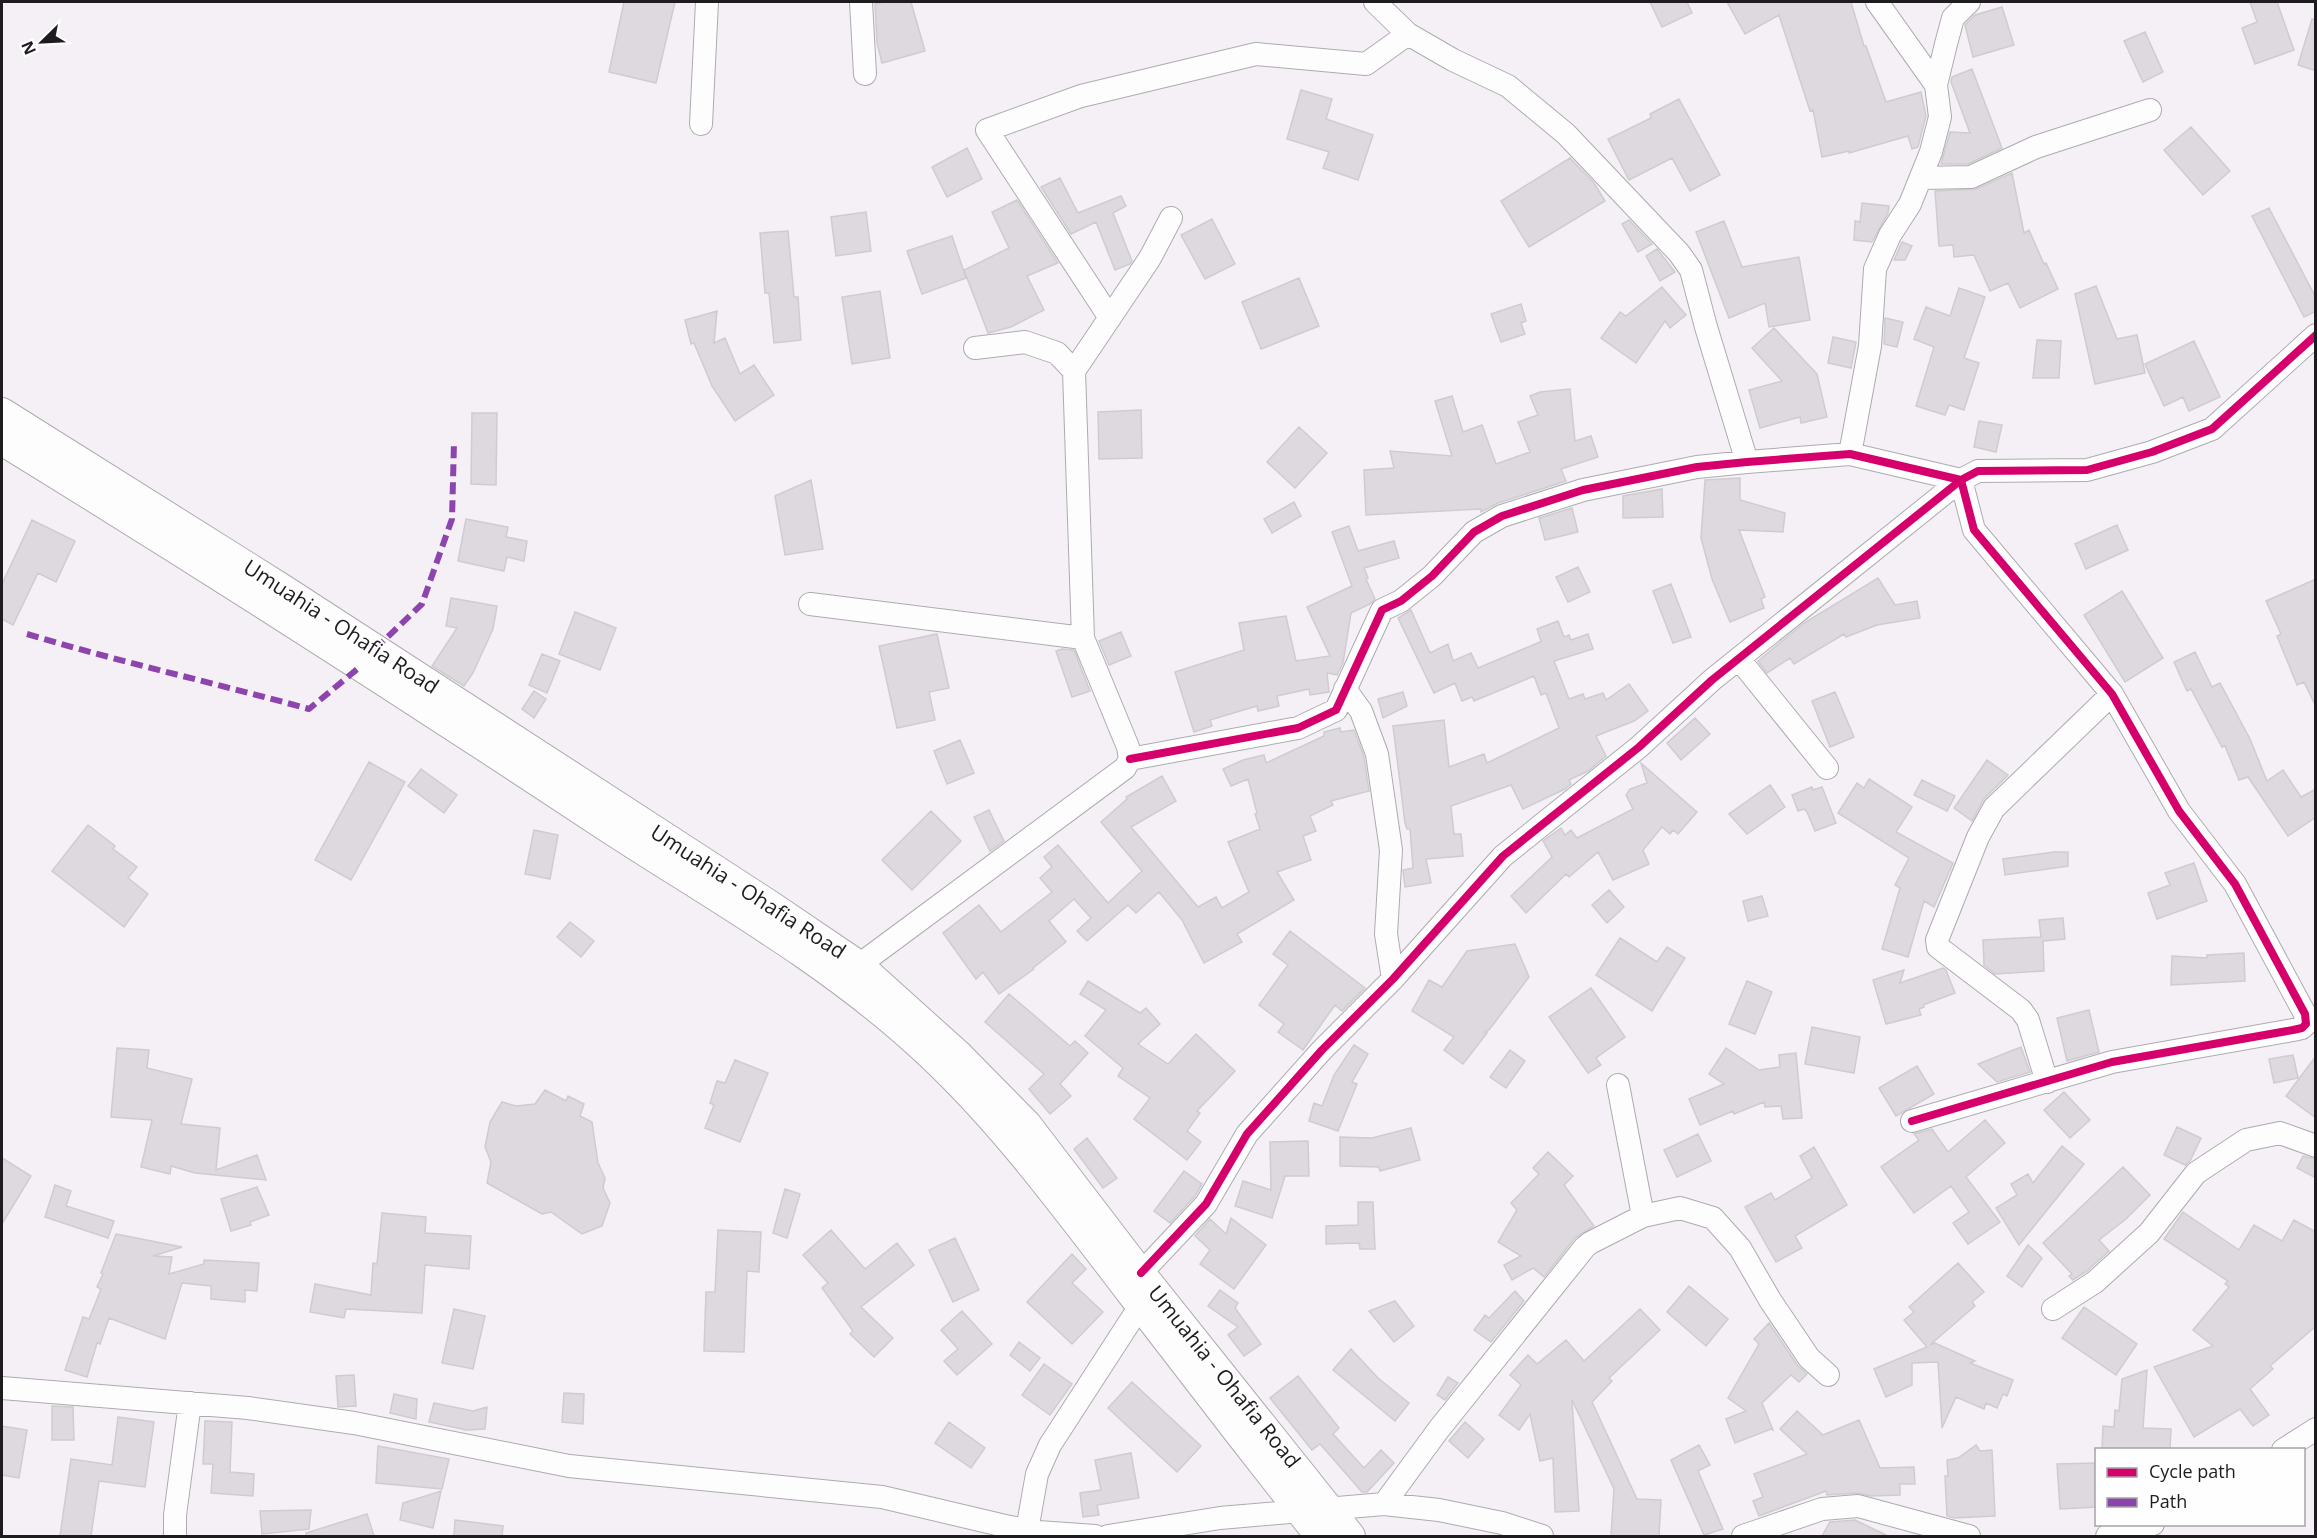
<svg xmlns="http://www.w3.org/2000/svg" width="2317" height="1538" font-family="'Open Sans',sans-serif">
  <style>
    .building { fill: #ddd9de; stroke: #cfccd0; stroke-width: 1.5 }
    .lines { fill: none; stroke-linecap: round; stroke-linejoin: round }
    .minor-casing { stroke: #aeabb0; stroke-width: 24 }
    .major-casing { stroke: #aeabb0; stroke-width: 30 }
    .minor { stroke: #fdfdfe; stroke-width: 22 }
    .major { stroke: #fdfdfe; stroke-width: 28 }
    .quiet { stroke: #8e44ad; stroke-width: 6; stroke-dasharray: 12 6; stroke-linecap: butt }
    .cycleway-casing { stroke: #fefefe; stroke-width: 11 }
    .cycleway { stroke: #d6006c; stroke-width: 8 }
    .labels { text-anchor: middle; stroke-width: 4.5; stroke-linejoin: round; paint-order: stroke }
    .street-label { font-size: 21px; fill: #1f1c20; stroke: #fefefe }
  </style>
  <rect width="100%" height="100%" fill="#f4f0f6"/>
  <!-- building -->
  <path class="building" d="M624,2h51l-19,81 -47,-11z
    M884,2h27l14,49 -43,12 -5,-20 -2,-39z
    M1650,2h37l5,11 -30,14z
    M1727,2h124l13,44h2l20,56 35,-10 5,24 -8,31 -6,2 -4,-13 -59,17v-2l-27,6 -9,-47 -3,1 -31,-96 -34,19z
    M2250,2h27l17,48 -39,14 -13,-36 15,-6z
    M2002,7l12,38 -41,12 -8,-32 10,-10z
    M2312,19l4,1v51l-18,-6z
    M2145,32l18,40 -20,10 -19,-41z
    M1972,69l30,79 -34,16h-27l9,-32 20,1 -19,-51 1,-5z
    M1301,90l31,9 -6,20 47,16 -15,45 -35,-12 6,-16 -42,-13z
    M1679,99l41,76 -30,16 -18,-33 -43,22 -21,-41 43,-21 -1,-4z
    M2191,127l39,44 -27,24 -39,-45z
    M967,148l15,31 -35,18 -15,-30z
    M1570,158l24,25 11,18 -76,46 -28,-46z
    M2012,173l12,60 5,-3 15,34 2,-1 12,26 -38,19 -12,-25 -18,8 -16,-36 -20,2 -1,-12 -14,1 -4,-55 41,-2z
    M1060,178l18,35 43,-17 5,10 -13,7 19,48 -2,3 -15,6 -19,-48 -25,12 -30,-47z
    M1017,200l41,63 -31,13 17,34 -33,17 -23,6 -24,-63 45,-22 -17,-36z
    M1862,203l27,3 -1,7 -16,29 -18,-2 1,-19 5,1z
    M2269,208l47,90v13l-12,6 -52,-101z
    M866,212l5,39 -35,5 -5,-39z
    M1212,219l23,45 -30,15 -24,-44z
    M1629,220l23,24 -14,8 -16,-28z
    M1724,221l18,46 57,-10 11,63 -41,7 -4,-24 -36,15 -33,-86z
    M788,231l6,66h4l3,43 -27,3 -5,-50h-4l-5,-60z
    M952,236l14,42 -44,16 -15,-43z
    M1902,242l10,4 -7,14h-11z
    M1657,249l18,23 -15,9 -14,-25z
    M1299,278l20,48 -58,23 -19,-47z
    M2096,286l21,53 20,-4 8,38 -50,11 -20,-90z
    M1662,287l24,28 -16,13 -5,-7 -29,42 -35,-25 19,-26 6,4z
    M1959,288l26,9 -21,61 15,5 -15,47 -15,-5 -4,10 -29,-9 18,-59 -20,-8 12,-32 24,9z
    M880,291l10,67 -38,6 -10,-67z
    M1521,304l5,17 -5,2 4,11 -24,8 -10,-28z
    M717,311l-3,32 11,-5 15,36 14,-9 20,30 -39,26 -23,-35 -18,-43 -3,1 -6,-24z
    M1885,318l18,4 -6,25 -13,-3z
    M1774,328l43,46 10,43 -26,6 -1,-6 -40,11 -11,-38 33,-9 -30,-33z
    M1833,337l23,5 -5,26 -23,-5z
    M2037,340l24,1 -2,37h-26z
    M2194,341l26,56 -31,14 -6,-14 -19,9 -19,-42z
    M1570,389l5,52 16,-5 7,21 -37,12 5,12 -68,22 -17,9v-3l-115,6 -2,-45 30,-2 -4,-17 62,5 -17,-55 17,-5 11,36 19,-7 14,39 34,-12 -12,-30 20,-7 -8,-19 10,-4z
    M1141,410l1,48 -43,1 -1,-47z
    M472,413h25l-1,72 -25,-1z
    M1979,421l23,4 -6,27 -22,-5z
    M1299,427l28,26 -32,35 -28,-26z
    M1740,478v22l45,13 -2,19 -44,-2 26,67 -4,2 3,9 -34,14 -18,-43 -11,-41 4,-58z
    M811,480l12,69 -38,6 -10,-59z
    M1662,489l1,28 -40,1v-22z
    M1294,502l7,14 -29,17 -8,-14z
    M1572,508l6,24 -33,8 -6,-22z
    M466,519l42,8 -2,10 21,4 -3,20 -17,-4 -3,14 -46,-10z
    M32,520l43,21 -19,41 -18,-9 -25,52 -11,-6v-35z
    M2117,525l11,25 -42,19 -11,-25z
    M1349,526l9,25 36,-10 5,17 -35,10 4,10 -2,1 9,20 -5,5 -19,9 -8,50 -6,12 -10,-2 2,19 -19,3 -1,-6 -32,7 2,10 -21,5 -1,-5 -47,14 2,6 -18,6 -19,-60 69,-22 -5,-27 47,-7 10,45 34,-5 -23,-49 45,-21 -20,-54z
    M1578,567l12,25 -22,10 -12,-25z
    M1878,578l17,27 22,-4 3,17 -43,7 -31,12 -2,-3 -50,30 -4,-6 -23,15 -9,-12 46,-38z
    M2316,579v128l-12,-25 -7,3 -20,-49 4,-2 -15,-33z
    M1671,584l20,53 -18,6 -20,-52z
    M2122,591l41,67 -38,24 -41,-67z
    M451,598l46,8 -4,23 -20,44 -9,13 -32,-20 25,-38 -11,-2z
    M1411,610l19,43 18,-9 5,17 18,-8 7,15 62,-26 1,-1 -4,-12 21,-8 6,16 5,-2 2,5 17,-6 5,15 -39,12 15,38 14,-5 2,5 18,-6 3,7 23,-16 19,27 -14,10 -38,15 10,20 -18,15 -19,9 2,4 -6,5 -42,20 -12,-24 -60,21 3,28h7l2,22 -37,3 5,24 -26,4 -2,-17 10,-2 -3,-39h-3l-2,-6 -12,-97 51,-6 5,47 35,-13 3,9 72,-35 -13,-35 -5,2 -7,-19 -60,25 -2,-4 -10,4 -7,-18 -21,10 -36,-75z
    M575,612l41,16 -16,42 -41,-16z
    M1121,632l10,24 -22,9 -10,-24z
    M937,634l12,54 -20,4 6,28 -38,8 -18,-82z
    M1062,649l12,1 16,41 -18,6 -16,-46z
    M2195,652l17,35 8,-4 30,56 17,42 16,-11 18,27 15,-8v28l-28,19 -40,-59 -9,3 -14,-34 -3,1 -31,-58 -4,2 -13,-29z
    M542,654l18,7 -13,32 -18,-8z
    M534,691l12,8 -12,19 -12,-9z
    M1403,692l4,14 -24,12 -5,-19z
    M1835,692l19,45 -24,10 -18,-46z
    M1695,718l15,16 -29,26 -14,-17z
    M1340,728l1,4 13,-2 10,27 5,34 -38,10 2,4 -23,11 6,15 -13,5 8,24 -34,12 17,28 -57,34 5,8 -38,21 -22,-43 -23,-28 -23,21 -8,-8 -41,36 -10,-10 14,-13 -17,-19 -25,22 17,21 -33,26 1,1 -35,25 -16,-22 -7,7 -33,-46 36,-28 22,27 51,-40 -12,-14 12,-11 -8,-10 14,-12 50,58 34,-32 -41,-49 26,-23 -1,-2 36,-21 14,25 -45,26 67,80 18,-10 6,11 27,-16 -21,-50 32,-13 -5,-15 2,-1 -9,-34 -17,7 -8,-17 20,-9 21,-5 2,8 58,-27v-4z
    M960,740l14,33 -27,11 -13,-33z
    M1987,760l21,15 -24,24 -12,22 -18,-13z
    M369,762l36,20 -54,98 -36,-20z
    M1641,763l56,49 -19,22 -5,-4 -3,4 -8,-7 -19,23 6,14 -36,16 -15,-28 -29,25 -3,-3 -40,39 -15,-17 41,-39 -9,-16 18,-13 4,7 6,-5 6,8 56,-29 -7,-14 4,-6 17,-6z
    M421,769l36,26 -13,18 -36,-27z
    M1869,779l43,28 -16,25 57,31 -19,44 -10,-6 -16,56 -26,-8 18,-61 -5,-3 14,-27 -71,-45 19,-30 7,5z
    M1922,780l33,16 -8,15 -33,-16z
    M1770,785l15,22 -38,27 -18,-20z
    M1812,787l1,3 9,-3 14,36 -21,8 -8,-19 -3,-3 -6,2 -6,-16z
    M989,810l15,31 -14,10 -16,-34z
    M931,811l30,30 -49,49 -30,-30z
    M88,825l27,21 -2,3 24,18 -9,11 20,16 -24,33 -72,-56z
    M534,830l24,5 -8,44 -25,-5z
    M2054,852h14v14l-63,9 -2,-16z
    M2194,863l13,38 -50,18 -9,-26 22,-8 -5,-12z
    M1609,890l15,17 -17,16 -15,-18z
    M1762,896l6,20 -20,5 -5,-20z
    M2063,918l2,21 -22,2 1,30 -49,3 -11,-9 -1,-25 58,-3 -2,-17z
    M570,922l24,19 -13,16 -24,-20z
    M1290,931l75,57 -23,23 -7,-6 -32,45 -25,-18 6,-8 -25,-19 29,-40 -15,-11z
    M1620,938l37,24 10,-15 18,11 -33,53 -56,-36z
    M1515,944l14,33 -40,53 -4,2 2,1 -24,31 -19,-14 10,-13 -42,-26 17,-31 13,7 25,-36z
    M2244,953l1,28 -74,4 1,-29 35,2v-3z
    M1943,968l3,2 9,23 -32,12 1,2 -5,2 2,6 -35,9 -13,-44 31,-10 -4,13z
    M1088,981l52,32 6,-5 14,16 -22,20 30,20 28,-30 39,37 -38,40 3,2 -13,18 14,11 -14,18 -53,-41 16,-21 -32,-22 5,-8 -38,-32 21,-26 -26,-16z
    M1747,981l25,11 -17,42 -26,-10z
    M1591,988l34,49 -29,21 5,7 -13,8 -39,-56z
    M1009,994l61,52 5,-5 13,12 -28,31 11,12 -21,18 -21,-25 15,-15 -59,-52z
    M2089,1010l10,42 -32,9 -10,-43z
    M1812,1027l48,10 -6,36 -49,-9z
    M1354,1045l14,9 -16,28 5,2 -19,47 -29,-10 5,-18 8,3 12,-31z
    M2021,1047l9,25 -33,10 -19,-18z
    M117,1048l32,2 -2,18 45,11 -11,45 39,4 -4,42 41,-15 9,25 -71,-7 -24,-7 -1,8 -29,-7 11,-47 -41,-3z
    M1726,1048l33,22 21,-3 -1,-12 17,-2 6,65 -19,1 -2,-13 -16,1 -1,-5 -30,12 -1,-3 -33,14 -11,-26 35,-15 -15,-10z
    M1510,1050l15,11 -19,27 -16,-11z
    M2293,1055l5,23 -24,5 -5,-24z
    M2316,1056v62l-30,-22z
    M735,1060l33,13 -28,69 -35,-14 9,-23 -4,-2 7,-22 8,2z
    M1917,1066l17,28 -38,22 -17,-28z
    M545,1090l21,11 2,-5 16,8 -4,12 12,6 6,41 7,15 -2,10 7,15 -8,23 -20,8 -31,-22 -9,2 -55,-31 4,-21 -6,-15 5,-25 12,-20 14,4 19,-2z
    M2064,1092l26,28 -20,18 -26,-28z
    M1985,1120l20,23 -39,34 34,45 -32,22 -15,-21 16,-11 -18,-26 -37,27 -33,-46 38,-27 -5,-6 18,-5 16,23z
    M2177,1127l24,11 -11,23 -5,4 -21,-10z
    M1411,1128l9,32 -40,11 -1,-4 -39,-1v-29l32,1z
    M1698,1134l13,27 -34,16 -13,-27z
    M1087,1138l30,40 -14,10 -29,-39z
    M1308,1141l1,35h-24l-13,42 -37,-12 8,-25 28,9 -1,-48z
    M2062,1146l22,18 -65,81 -23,-37 21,-13 -6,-11 17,-10 5,9z
    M1814,1147l33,58 -52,31 7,12 -26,14 -31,-55 26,-14 4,7 37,-22 -12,-22z
    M1548,1152l25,24 -9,9 30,41 -19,12 -31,39 -11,-9 -21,12 -8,-15 17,-9 -23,-14 19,-32 -6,-7 28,-29 -6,-6z
    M2303,1156l13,3v19l-19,-10z
    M2,1158l29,18 -29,48z
    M2123,1167l27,28 -24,24 -27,21 10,11 -22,20 -14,9 -4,-4 3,-2 -29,-31z
    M1184,1171l18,13 -7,12 -25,27 -16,-12z
    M55,1185l16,6 -5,15 48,15 -6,17 -63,-21z
    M257,1187l12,28 -19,7 1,3 -20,6 -10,-32z
    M785,1189l15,5 -13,44 -14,-5z
    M1358,1202h15l2,47h-15l-1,-6 -33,1v-18l32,-1z
    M2183,1212l56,38 15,-25 28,16 12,-21 22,12v94l-46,40 3,3 -23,20 19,26 -16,11 -13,-17 -46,28 -40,-70 59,-21 -20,-16 36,-43 -4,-3 3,-3 -64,-42z
    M382,1213l44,4 -1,16 46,3 -2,33 -44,-4 -3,48 -76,-4 -2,9 -34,-6 5,-28 56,11 2,-32 4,1z
    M1231,1218l35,27 -32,44 -34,-25 10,-14 -15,-14 15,-17 16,15z
    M718,1230l43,2 -2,40 -12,-1 -3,81 -40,-1 2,-59h9z
    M831,1230l34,39 32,-26 17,22 -53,42 32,31 -19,19 -24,-23 3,-3 -31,-43 6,-5 -25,-28z
    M116,1234l66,13 -29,9 19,1 -3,17 35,-10v-4l55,3 -2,28 -12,-1v12l-34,-3v-13l-29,-3 -17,56 -56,-21 -9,26 -3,-1 -10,34 -22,-7 18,-53 6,2 12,-30 -4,-2 6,-13 -2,-1z
    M955,1238l24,52 -26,12 -24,-52z
    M2028,1245l14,13 -20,29 -15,-11z
    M1072,1254l14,15 -14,14 31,29 -31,32 -45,-42z
    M1958,1263l26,29 -12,10 3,4 -45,39 5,-2 40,18 -5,2 43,17 -6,16 -4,-2 -6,14 -11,-5 -2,6 -28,-12 -14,31 -4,-66 -26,1v22l-26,12 -12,-28 53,-22 -23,-27 10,-8 -5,-5z
    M1689,1286l39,33 -22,27 -39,-34z
    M1220,1290l18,13 -3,5 26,36 -17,12 -16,-21 10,-8 -30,-21z
    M1515,1291l9,10 -33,41 -17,-12 11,-15 4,3z
    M1395,1301l19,25 -20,16 -25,-31z
    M2084,1307l53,37 -21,31 -54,-37z
    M454,1309l31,7 -12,53 -31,-6z
    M1640,1309l20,21 -51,48 3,3 -20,21 45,97 24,1 -2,36h-48l3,-47 -42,-89 7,111 -24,1 -2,-54 -13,3 -10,-47 -11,16 -20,-15 22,-30 -11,-10 18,-20 9,9 29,-24 18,21z
    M962,1311l30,33 -35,31 -13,-14 14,-12 -17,-19z
    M1769,1323l29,43 9,8 -8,8 -8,-7 -29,28 11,27 -2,-1 -36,14 -9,-24 20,-8 -18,-13 31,-54 -5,-5z
    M1019,1342l21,16 -10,13 -20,-16z
    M1351,1349l27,29 31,25 -14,18 -62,-51z
    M1044,1364l28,20 -22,31 -28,-20z
    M2147,1370l-4,58 28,1 -1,20h-68l1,-23 11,1 1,-17 4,1 3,-32z
    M354,1375l2,31 -18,1 -2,-31z
    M1298,1376l41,52 -6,6 31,34 17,-18 13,13 -27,29h-5l-42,-48 -8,6 -42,-52z
    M1448,1377l10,6 -13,17 -8,-5z
    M1132,1382l69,64 -24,26 -69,-64z
    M564,1393l20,1 -1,30 -21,-2z
    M394,1394l23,5 -1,20 -26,-6z
    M434,1403l39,8 14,-4 -2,22 -19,1 -37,-8z
    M52,1406l21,1 1,33h-22z
    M1797,1411l26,24 36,-15 21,48 34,-1 1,17h-15v11l-29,1 -14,-3 -30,2 -1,-4 -67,25 -6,-15 10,-4 -9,-23 53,-20 -27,-25z
    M118,1417l36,5 -9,65 -46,-6 -8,55h-31l11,-77 41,6z
    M205,1421l27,1 -2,50 24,2 -1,22 -42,-3 2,-29h-10z
    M949,1422l36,26 -14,20 -36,-25z
    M1465,1422l19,17 -16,19 -19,-17z
    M2,1426l25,4 -8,48 -17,-3z
    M1699,1445l11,20 -12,6 25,58 -19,6 -33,-75z
    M1976,1445l4,6 12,-1 3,66 -41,2 -7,-2 -2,-40h3l-1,-16 11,-2z
    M378,1446l71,13 -7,30 -66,-6z
    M1131,1453l8,45 -42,7 2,10 -16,2 -3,-24 21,-3 -6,-30z
    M2097,1463v44l-37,2 -3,-45z
    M441,1491l-8,37 -33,-8 3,-17z
    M311,1510l-2,19 -47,5 -2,-23z
    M367,1514l7,22h-68v-3z
    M455,1520l48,6 -1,10h-48z
    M1855,1520l33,16h-66l8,-14z"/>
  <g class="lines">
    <defs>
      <path id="minor" d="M861,2l4,72
        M1375,2l33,32 45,26 55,26 58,48 113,119 12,17 15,57 41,135
        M1877,2l59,83
        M701,124l6,-122
        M1921,178l50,-1 65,-30 114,-37
        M1110,318l-123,-188 94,-34 175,-42 110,10 42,-30
        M1074,371l76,-113 21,-40
        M1850,454l20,-108 5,-77 15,-34 20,-31 21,-52 9,-35 -4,-32 10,-41 7,-26 16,-16
        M810,604l273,34
        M1739,659l88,109
        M1345,689l16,22 16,43 14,96 -5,84 7,45
        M1130,759l168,-31 38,-18 46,-100 19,-9 31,-25 42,-44 28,-16 81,-26 114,-23 50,-5 103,-8 111,26 13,50 138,164 67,117 56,73 70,130 1,10 -4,4 -9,2 -181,32 -200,59
        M859,965l266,-197 5,-9 -2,-12 -45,-109 -9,-267 -17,-18 -32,-11 -50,6
        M2047,1082l-19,-62 -7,-10 -83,-63 -1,-7 41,-103 16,-29 118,-114
        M1618,1085l25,131
        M1141,1273l65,-69 41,-70 75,-84 71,-71 110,-123 136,-109 73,-67 249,-200 17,-9 109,-1 65,-18 60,-23 104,-94
        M2053,1309l42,-27 54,-49 47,-60 50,-33 34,-7 36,13
        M2,1388l246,20 106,15 215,43 313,31 123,29 33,6 57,4
        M2283,1450l33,-21
        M1384,1504l55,-75 146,-182 5,-4 53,-27 37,-8 33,10 27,30 30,52 39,58 19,17
        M175,1536v-21l15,-112
        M1026,1536l11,-62 13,-29 90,-139
        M1108,1536l112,-18 164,-14 55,6 63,13 40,13
        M1743,1536l79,-27 36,-3 111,30
        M2107,1536l12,-1 34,-11"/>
      <path id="major" d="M2,412l280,176 490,318 87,59 100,90 68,69 114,149 210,263
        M2,441c203,125 403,253 601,384 107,70 221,133 315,219 82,74 147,164 214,251 62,81 124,161 187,241"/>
    </defs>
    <!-- minor casing -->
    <use href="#minor" class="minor-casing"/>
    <!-- major casing -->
    <use href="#major" class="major-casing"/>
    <!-- minor -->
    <use href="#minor" class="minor"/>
    <!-- major -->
    <use href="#major" class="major"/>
    <!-- quiet -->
    <path class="quiet" d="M27,634c93,28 188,49 282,75l52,-43
      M375,649l47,-45 30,-85 2,-77"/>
    <defs>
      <path id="cycleway" d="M1130,759l168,-31 38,-18 46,-100 19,-9 31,-25 42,-44 28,-16 81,-26 114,-23 50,-5 103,-8 111,26 13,50 138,164 67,117 56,73 70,130 1,10 -4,4 -9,2 -181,32 -200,59
        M1141,1273l65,-69 41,-70 75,-84 71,-71 110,-123 136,-109 73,-67 249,-200 17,-9 109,-1 65,-18 60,-23 104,-94"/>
    </defs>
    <!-- cycleway casing -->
    <use href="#cycleway" class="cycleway-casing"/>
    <!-- cycleway -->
    <use href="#cycleway" class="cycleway"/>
  </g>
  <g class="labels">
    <!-- street labels -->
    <g class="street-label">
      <text transform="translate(341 627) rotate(33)" y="7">Umuahia - Ohafia Road</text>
      <text transform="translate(748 892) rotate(33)" y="7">Umuahia - Ohafia Road</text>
      <text transform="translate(1224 1377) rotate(51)" y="7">Umuahia - Ohafia Road</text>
    </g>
  </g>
  <!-- border -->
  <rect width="2317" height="1538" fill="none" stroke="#1f1c20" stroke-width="6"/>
  <!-- legend -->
  <rect x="2095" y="1448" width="210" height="78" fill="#fefefe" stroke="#a5a4a5" stroke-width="1.5"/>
  <rect x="2107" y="1468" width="30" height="9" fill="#d6006c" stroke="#a5a4a5" stroke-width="1.5"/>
  <text x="2149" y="1478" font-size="18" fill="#1f1c20">Cycle path</text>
  <rect x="2107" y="1498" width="30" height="9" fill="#8e44ad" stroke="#a5a4a5" stroke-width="1.5"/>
  <text x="2149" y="1508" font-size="18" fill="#1f1c20">Path</text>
  <!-- north arrow -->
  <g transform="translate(42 42) rotate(246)" stroke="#fefefe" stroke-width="4.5" paint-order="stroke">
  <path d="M0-4.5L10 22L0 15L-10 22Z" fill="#1f1c20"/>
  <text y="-9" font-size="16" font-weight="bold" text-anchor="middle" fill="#1f1c20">N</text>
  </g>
</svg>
